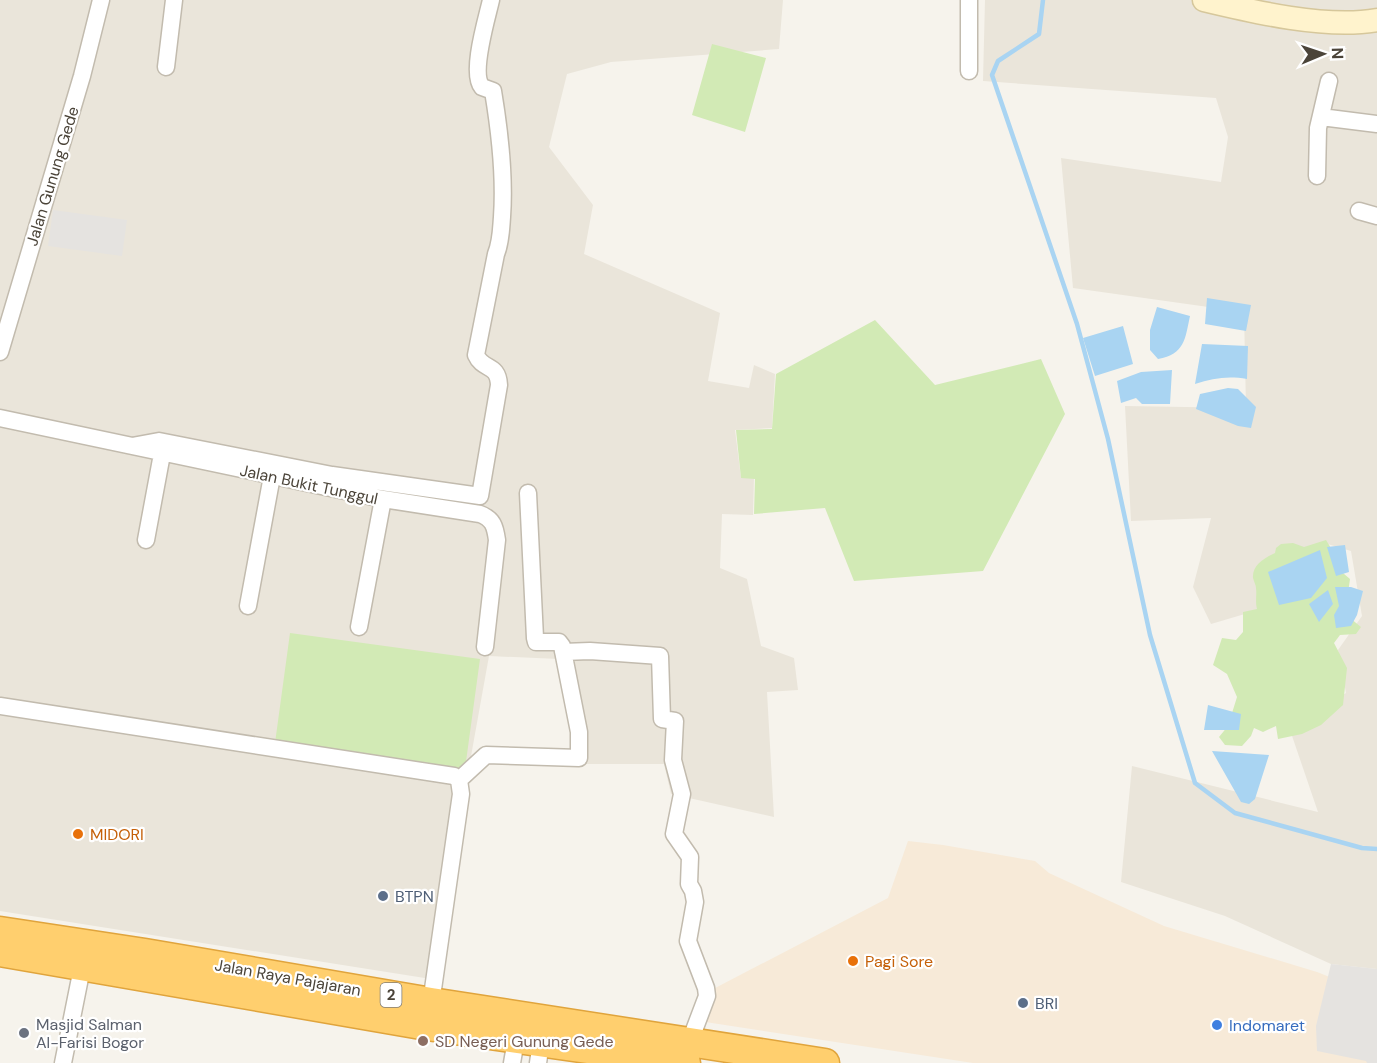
<svg xmlns="http://www.w3.org/2000/svg" width="1377" height="1063" font-family="'DM Sans',sans-serif">
  <style>
    .residential { fill: #eae5da }
    .commercial { fill: #f7ead8 }
    .green { fill: #d2eab5 }
    .parking { fill: #e5e3e0 }
    .water { fill: #a9d4f2 }
    .lines { fill: none; stroke-linecap: round; stroke-linejoin: round }
    .stream { stroke: #a9d4f2; stroke-width: 4.5 }
    .street-casing { stroke: #c2bbae; stroke-width: 19 }
    .secondary-casing { stroke: #d6c79b; stroke-width: 25 }
    .highway-casing { stroke: #e0a43c; stroke-width: 31 }
    .street { stroke: #fff; stroke-width: 16 }
    .secondary { stroke: #fff3cd; stroke-width: 22 }
    .highway { stroke: #ffcf6e; stroke-width: 28 }
    .food-dot { fill: #e8710a; stroke: #fff; stroke-width: 2 }
    .service-dot { fill: #5c6f8a; stroke: #fff; stroke-width: 2 }
    .shop-dot { fill: #3f7fe0; stroke: #fff; stroke-width: 2 }
    .worship-dot { fill: #6b7280; stroke: #fff; stroke-width: 2 }
    .education-dot { fill: #8d6e63; stroke: #fff; stroke-width: 2 }
    .labels { text-anchor: middle; stroke-width: 4.5; stroke-linejoin: round; paint-order: stroke }
    .shield { fill: #fff; stroke: #817c74; stroke-width: 1.5 }
    .shield-label { font-size: 15px; font-weight: bold; fill: #4b4439 }
    .street-label { font-size: 16px; fill: #4b4439; stroke: #fff }
    .food-label { font-size: 16px; fill: #c56008; stroke: #fff; text-anchor: start }
    .service-label { font-size: 16px; fill: #4e5e75; stroke: #fff; text-anchor: start }
    .worship-label { font-size: 16px; fill: #5b616d; stroke: #fff; text-anchor: start }
    .shop-label { font-size: 16px; fill: #366cbe; stroke: #fff; text-anchor: start }
    .education-label { font-size: 16px; fill: #785e54; stroke: #fff; text-anchor: start }
  </style>
  <rect width="100%" height="100%" fill="#f6f3ec"/>
  <!-- residential -->
  <path class="residential" d="M0,0h783l-4,49 -168,13 -44,12 -18,73 44,58 -9,49 136,59 -12,68 41,7 5,-23 21,9 -3,54 -37,2 6,48 13,-1 -1,38 -31,-1 -2,54 27,11 14,67 33,12 4,32 -31,2 7,125 -103,-23 -7,-30h-89l-16,-105 -70,-3 -58,323 -431,-68z
    M985,0h392v969l-46,-5 -106,-48 -104,-34 11,-116 186,46 -28,-82 56,-37 -8,-43 24,-34 -11,-65 -27,-8 -59,65 -54,16 -18,-37 18,-69 -80,3 -6,-115 121,2 -2,-96 -171,-24 -12,-130 160,24 7,-45 -12,-39 -233,-17z"/>
  <!-- commercial -->
  <path class="commercial" d="M908,841l35,4 92,16 14,12 115,53 153,46 60,24v67h-404l-274,-42 -3,-23 192,-100z"/>
  <!-- green -->
  <path class="green" d="M712,44l54,14 -21,74 -53,-17z
    M875,320l60,65 106,-26 24,55 -82,157 -129,10 -29,-73 -71,6 1,-35 -14,-1 -5,-48 36,-1 4,-55z
    M1326,540l8,13 3,15 13,11 -5,35 16,13 -5,7 -16,1 -6,8 13,25 -4,37 -22,20 -19,9 -24,5 -2,-13 -13,6 -9,-4 -3,8 -9,10 -17,-1 -6,-8 9,-11 9,-29 -10,-23 -14,-9 9,-27 14,2 7,-8v-20l14,-3c-2,-8 0,-13 -1,-21 0,-3 -2,-6 -3,-10 -1,-13 11,-20 22,-25l1,-5 5,-4 12,-1 11,4z
    M290,633l190,26 -15,110 -190,-26z"/>
  <!-- parking -->
  <path class="parking" d="M53,210l74,10 -5,36 -74,-10z
    M1331,964l46,5v94h-10l-1,-2 -49,-10 -1,-25z"/>
  <!-- water -->
  <path class="water" d="M1207,298l44,7 -5,26 -41,-7z
    M1157,307l33,9c-5,23 -5,38 -32,43l-8,-9v-20z
    M1123,326l10,38 -38,12 -12,-38z
    M1202,344l46,2 -1,33c-19,-3 -34,-1 -52,5z
    M1172,370l-2,34h-28l-6,-6 -15,5 -4,-22 24,-9z
    M1228,388l10,1 18,18 -5,21 -13,-2 -42,-17 4,-15z
    M1345,545l4,27 -13,4 -9,-29z
    M1320,550l7,28 -16,20 -32,7 -11,-33z
    M1335,587h16l12,4 -6,24 -6,11 -15,2 -2,-13 5,-9z
    M1328,590l5,14 -14,18 -10,-18z
    M1208,705l33,9 -2,16h-35z
    M1212,751l57,4 -14,44 -6,5 -8,-2z"/>
  <g class="lines">
    <!-- stream -->
    <path class="stream" d="M1043,0l-4,34 -41,27 -6,14 85,249 31,115 42,196 45,148 40,30 127,35 15,1"/>
    <defs>
      <path id="street" d="M166,67l8,-67
        M969,71v-71
        M1321,117l56,7
        M1317,176l1,-48 11,-47
        M1359,211l18,5
        M0,352l82,-276 19,-76
        M0,418l383,81 97,15c13,5 15,12 17,26l-12,107
        M132,446l27,-5 173,34 148,21 19,-111c-1,-22 -16,-14 -23,-30l20,-101c5,-12 5,-24 6,-37 3,-42 -2,-84 -9,-126l-11,-4c-12,-14 5,-69 9,-87
        M146,540l16,-86
        M248,606l24,-130
        M359,627l24,-128
        M563,652l27,-1 70,5 2,63 13,2 -2,39 9,34 -8,40 16,23 -1,27 4,7 2,11 -7,39 18,47 1,8 -17,45
        M0,706l454,70 5,4 2,14 -31,216
        M459,780l27,-25 93,3v-26l-17,-86 -3,-4h-23l-1,-4 -7,-145
        M63,1063l21,-105
        M512,1063l4,-23
        M538,1063l3,-20"/>
      <path id="secondary" d="M1204,0c50,12 122,29 173,20"/>
      <path id="highway" d="M0,931l145,22 286,49 394,61
        M0,952l427,74 259,37"/>
    </defs>
    <!-- street casing -->
    <use href="#street" class="street-casing"/>
    <!-- secondary casing -->
    <use href="#secondary" class="secondary-casing"/>
    <!-- highway casing -->
    <use href="#highway" class="highway-casing"/>
    <!-- street -->
    <use href="#street" class="street"/>
    <!-- secondary -->
    <use href="#secondary" class="secondary"/>
    <!-- highway -->
    <use href="#highway" class="highway"/>
  </g>
  <!-- markers -->
  <g class="food-dot">
    <circle cx="78" cy="834" r="6"/>
    <circle cx="853" cy="961" r="6"/>
  </g>
  <g class="service-dot">
    <circle cx="383" cy="896" r="6"/>
    <circle cx="1023" cy="1003" r="6"/>
  </g>
  <circle class="shop-dot" cx="1217" cy="1025" r="6"/>
  <circle class="worship-dot" cx="24" cy="1033" r="6"/>
  <circle class="education-dot" cx="423" cy="1041" r="6"/>
  <g class="labels">
    <!-- shield labels -->
    <rect class="shield" x="380.5" y="983" width="21" height="24" rx="4.5"/>
    <g class="shield-label">
      <text x="391" y="1000">2</text>
    </g>
    <!-- street labels -->
    <g class="street-label">
      <text transform="translate(52 176) rotate(-73)" y="6">Jalan Gunung Gede</text>
      <text transform="translate(309 484) rotate(12)" y="6">Jalan Bukit Tunggul</text>
      <text transform="translate(288 977) rotate(10)" y="6">Jalan Raya Pajajaran</text>
    </g>
    <!-- food labels -->
    <g class="food-label">
      <text x="90" y="840">MIDORI</text>
      <text x="865" y="967">Pagi Sore</text>
    </g>
    <!-- service labels -->
    <g class="service-label">
      <text x="395" y="902">BTPN</text>
      <text x="1035" y="1009">BRI</text>
    </g>
    <!-- worship labels -->
    <g class="worship-label">
      <text x="36" y="1030">Masjid Salman<tspan x="36" dy="18">Al-Farisi Bogor</tspan></text>
    </g>
    <!-- shop labels -->
    <g class="shop-label">
      <text x="1229" y="1031">Indomaret</text>
    </g>
    <!-- education labels -->
    <g class="education-label">
      <text x="435" y="1047">SD Negeri Gunung Gede</text>
    </g>
  </g>
  <!-- north arrow -->
  <g transform="translate(1323 54) rotate(88)" stroke="#ffffff" stroke-width="4.5" paint-order="stroke">
  <path d="M0-4.5L10 22L0 15L-10 22Z" fill="#4b4439"/>
  <text y="-9" font-size="16" font-weight="bold" text-anchor="middle" fill="#4b4439">N</text>
  </g>
</svg>
